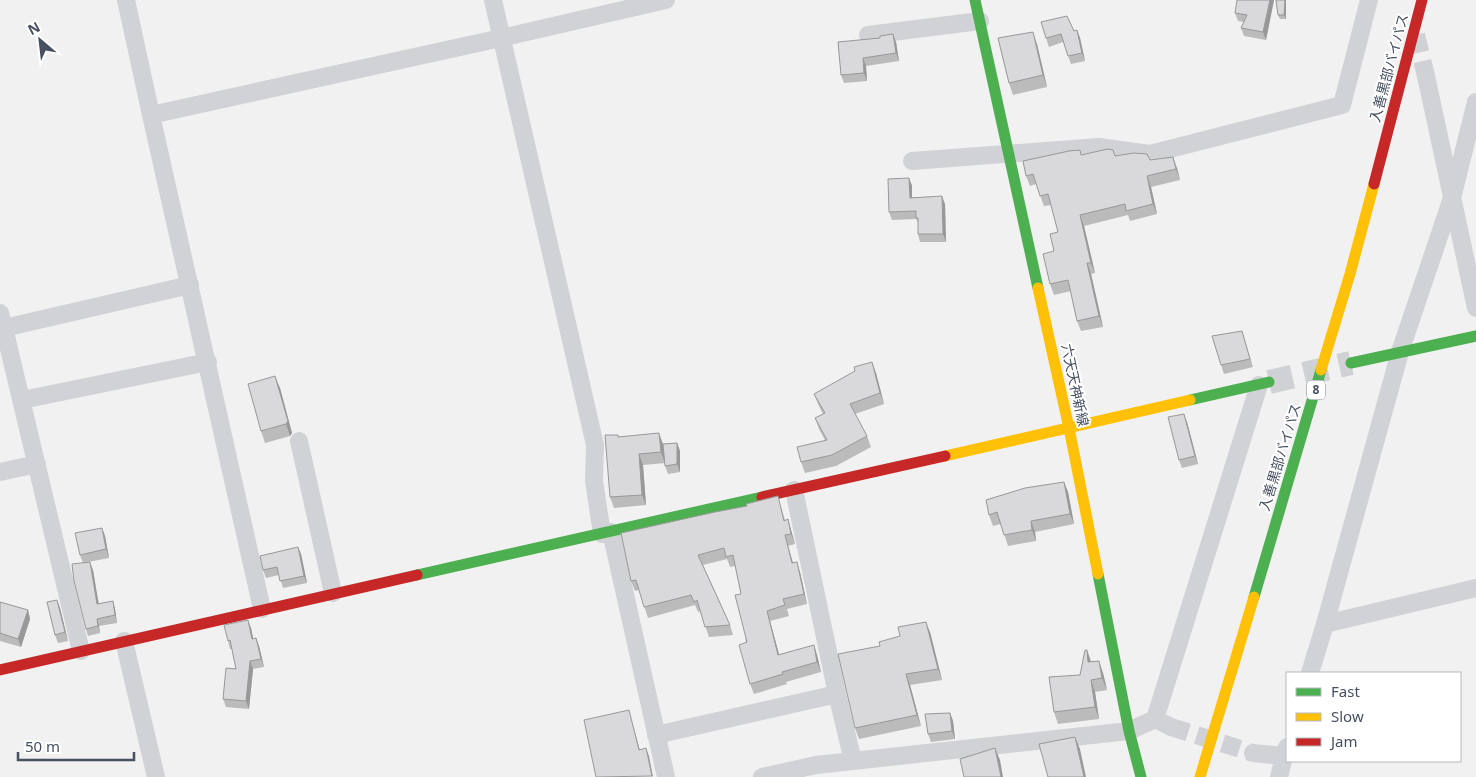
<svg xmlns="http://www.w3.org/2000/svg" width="1476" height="777" font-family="'Noto Sans','Noto Sans JP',sans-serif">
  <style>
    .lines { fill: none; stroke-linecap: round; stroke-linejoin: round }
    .street-tunnel { stroke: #d0d1d4; stroke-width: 18; stroke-dasharray: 18 9; stroke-linecap: butt }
    .secondary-tunnel { stroke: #d0d1d4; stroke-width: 24; stroke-dasharray: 24 12; stroke-linecap: butt }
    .street { stroke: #d0d2d5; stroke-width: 18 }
    .fast { stroke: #4caf50; stroke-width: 11 }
    .slow { stroke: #ffc107; stroke-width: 11 }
    .jam { stroke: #c62828; stroke-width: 11 }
    .wall { fill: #bbbbbc }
    .shaded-wall { fill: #989899 }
    .building { fill: #d9d9db; stroke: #989899 }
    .labels { text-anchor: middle; stroke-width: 4; stroke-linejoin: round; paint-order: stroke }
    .shield { fill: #fff; stroke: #7e8490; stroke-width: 1 }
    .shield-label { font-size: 12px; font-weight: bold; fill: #465060 }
    .street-label { font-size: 14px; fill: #465060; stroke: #fff }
  </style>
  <rect width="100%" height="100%" fill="#f2f1f1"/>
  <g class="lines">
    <!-- street-tunnel -->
    <path class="street-tunnel" d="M1416,35l10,41
      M1171,727l82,26"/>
    <!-- secondary-tunnel -->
    <path class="secondary-tunnel" d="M1269,382l82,-19"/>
    <!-- street -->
    <path class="street" d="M126,0l25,115 111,494
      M493,0l102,445 -1,36 8,53
      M868,35l112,-14
      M1426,76l50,232
      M151,115l350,-77 165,-38
      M912,161l187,-14 51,7 192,-49 27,-105
      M0,313l4,15 186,-43
      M0,329l4,-1 77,323
      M22,400l186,-38
      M299,441l34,152
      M0,472l37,-8
      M611,532l55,245
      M1325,624l75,-272 52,-154 24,-96
      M124,641l32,136
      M1310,673l15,-49 151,-36
      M837,694l16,67
      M1155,719l104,-334
      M656,735l181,-41 -43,-204
      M1253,753l31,3 3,-9
      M762,777l54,-12 313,-34 26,-12 16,8
      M1279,777l5,-21"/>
    <!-- fast -->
    <path class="fast" d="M975,0l63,288
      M1351,363l125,-27
      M1190,400l79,-18
      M1098,574l31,157 12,46
      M417,575l345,-78
      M1254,597l67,-227"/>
    <!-- slow -->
    <path class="slow" d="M1038,288l31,140 29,146
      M1321,370l29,-96 24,-90
      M945,456l245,-56
      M1200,777l54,-180"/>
    <!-- jam -->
    <path class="jam" d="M1374,184l48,-184
      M762,497l183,-41
      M0,670l417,-95"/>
  </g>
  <!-- wall -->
  <path class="wall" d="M1237,0h37l-8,40 -22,-4 -3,-8 3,-6 -6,-1 -3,-8z
    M1276,0h10v19h-6l-2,-4z
    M1077,30l3,8 5,23 -14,3 -8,-22 -14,5 -3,-9z
    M838,42h58l3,19 -33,5 1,15 -23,2 -3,-8z
    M1037,44l10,43 -34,8 -4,-12z
    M1082,155l33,1 35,4 27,8 3,12 -29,7 6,27 -27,7 -2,-6 -44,11 11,47 -4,1 12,53 -22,4 -4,-10 -6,-30 -17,4 -4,-11 4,-33 4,-19 -7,-27 -7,1 -8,-22 -6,2 -4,-10z
    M909,178l3,8v11l33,7 1,38h-26l-2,-8v-12l-2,-3 -24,1 -3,-8z
    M1242,331l11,36 -29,7 -3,-9z
    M876,373l8,31 -29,10 12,22 4,11 -35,19 -31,7 -4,-11 24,-22 -6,-11 -4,-11 8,-4 -5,-10 -4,-10z
    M280,388l12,45 -2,3 -25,7 -4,-12z
    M1187,422l11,42 -16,4 -3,-8z
    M619,437l44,7 14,-1 3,8v21l-12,2 -3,-8v-3l-22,2 3,40 -32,3 -4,-11z
    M1064,482l4,10 6,32 -39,8 1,9 -28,5 -7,-22 -8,2 -4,-11z
    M781,507l4,13 3,-1 3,11 4,14 -7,2 5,17 7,9 7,32 -20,5 2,7 -19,5 9,34 35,-10 3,10 4,17 -35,10 1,2 -33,10 -4,-10 -9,-90 -6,-28 -5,1 -3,-8 -24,6 27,60 3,10 -24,2 -9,-26 -2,1 -3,-7 -47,13 -9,-28 -4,1 -4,-10z
    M102,528l3,8 4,22 -26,5 -3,-8z
    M301,554l6,29 -24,5 -4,-13 -13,3 -3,-8z
    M93,570l5,34 15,-3 2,8 2,14 -18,3 1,7 -12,3 -2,-7z
    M57,600l3,8 8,33 -10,2 -3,-8z
    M0,602l28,8 2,9 -9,28 -21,-6z
    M251,628l2,11 3,-1 3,8 5,21 -11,2 -4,40 -23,-2 -3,-8 13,-30 -4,-20h-2l-2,-8z
    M930,632l12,48 -32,5 11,41 -62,13 -4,-11 25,-82z
    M1087,650l4,12 12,11 4,17 -12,2 4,27 -41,5 -4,-12 26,-37z
    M950,713l3,8 2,18 -24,3 -3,-8z"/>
  <!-- shaded-wall -->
  <path class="shaded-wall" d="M1270,0h4l-8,40 -3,-8z
    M1285,0h1v19l-2,-4z
    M1077,30l3,8 5,23 -3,-8z
    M1033,32l4,12 10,43 -4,-12z
    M893,34l3,8 3,19 -3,-8z
    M863,58l3,8 1,15 -3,-8z
    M1173,157l4,11 3,12 -4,-11z
    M1147,176l4,11 6,27 -4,-10z
    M909,178l3,8v20l-2,-8z
    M942,196l3,8 1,38 -3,-8z
    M1080,215l4,11 11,47 -4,-10z
    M1087,263l4,11 12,53 -4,-11z
    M872,362l4,11 8,31 -4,-11z
    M275,376l5,12 12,45 -2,3 -4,-12z
    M1184,414l3,8 11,42 -3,-8z
    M659,433l4,11 2,19 -4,-11z
    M677,443l3,8v21l-3,-8z
    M639,454l4,11 3,40 -4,-10z
    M1064,482l4,10 6,32 -4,-10z
    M788,519l3,11 4,14 -4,-10z
    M1031,521l4,11 1,9 -4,-11z
    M102,528l3,8 4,22 -3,-9z
    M785,535l3,11 8,28 -4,-11z
    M298,547l3,7 6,29 -3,-7z
    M90,562l3,8 7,41 -3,-7z
    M797,562l3,10 7,32 -3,-10z
    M57,600l3,8 8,33 -3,-9z
    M113,601l2,8 2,14 -2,-8z
    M28,610l2,9 -9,28 -3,-8z
    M767,611l3,10 12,44 -4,-10z
    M97,619l2,7 1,7 -2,-7z
    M248,620l3,8 4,19 -3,-8z
    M926,622l4,10 12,48 -4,-11z
    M256,638l3,8 5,21 -3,-8z
    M814,645l3,10 4,17 -4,-10z
    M1087,650l4,12h-3z
    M250,661l3,8 -4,40 -3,-8z
    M1099,661l4,12 4,17 -5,-12z
    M906,674l4,11 11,41 -4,-11z
    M1091,680l4,12 4,27 -4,-12z
    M629,710l2,8 11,40 -3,-8z
    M950,713l3,8 2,18 -3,-8z
    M1075,737l5,12 6,28h-2z
    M646,748l3,8 4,21 -1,-1z
    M995,748l5,12 3,17h-2z"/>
  <!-- building -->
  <path class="building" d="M1237,0h33l-7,32 -22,-4 6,-13 -12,-2z
    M1276,0h9l-1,15h-6z
    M1067,16l7,15 3,-1 5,23 -14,3 -7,-22 -15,4 -5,-16z
    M1033,32l10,43 -34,8 -11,-45z
    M893,34l3,19 -33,5 1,15 -23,2 -3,-33 42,-4v-2z
    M1108,149l5,1 2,6 19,-3 13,1 3,6 23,-3 3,12 -29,7 6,28 -27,7 -1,-7 -45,11 11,48h-4l12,53 -22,5 -9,-41 -18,4 -7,-30 11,-3 -4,-17 8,-2 -10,-38 -8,2 -7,-22 -7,2 -3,-15 46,-10 11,-1 1,5z
    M909,178l1,20 32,-2 1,38h-25v-16h-2v-7l-27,1 -1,-33z
    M1242,331l8,28 -29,6 -9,-29z
    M872,362l8,31 -30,11 17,32 -35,19 -31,7 -4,-15 30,-7 -12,-22 10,-5 -11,-19 41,-23 -1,-4z
    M275,376l13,45 -2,3 -25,7 -13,-47z
    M1184,414l11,42 -16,4 -11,-43z
    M659,433l2,19 -22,2 3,41 -32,2 -5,-62h13v2z
    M677,443v21l-12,2 -2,-22z
    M1064,482l6,32 -39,7 1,9 -28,5 -7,-23 -8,3 -3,-15 39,-12z
    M778,496l6,25 4,-2 3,15 -6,1 7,28 5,-1 7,32 -21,5 2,6 -18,6 11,44 36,-10 3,17 -35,10 1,2 -33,10 -11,-39 8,-3 -12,-47 6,-1 -8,-39 -7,2 -2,-9 -26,7 32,70 -25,2 -8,-27 -3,2 -3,-7 -47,12 -8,-27 -5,1 -10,-48 94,-21 32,-6 -1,-2z
    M102,528l4,21 -26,6 -5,-22z
    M298,547l6,29 -24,5 -3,-14 -14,3 -3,-14z
    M90,562l7,42 16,-3 2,14 -18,4 1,7 -12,3 -12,-48 -2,-17z
    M57,600l8,32 -10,3 -8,-33z
    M0,602l28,8 -10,29 -18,-6z
    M248,620l4,19 4,-1 5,21 -11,2 -4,40 -23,-2 3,-31 10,1 -6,-29 -2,1 -4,-16z
    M926,622l12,47 -32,5 11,41 -62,13 -17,-74 42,-8 -1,-4 21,-6 -2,-9z
    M1085,650h2l1,12 11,-1 3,17 -11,2 4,27 -41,5 -5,-35 31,-2z
    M629,710l10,40 7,-2 6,28 -56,1 -12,-57z
    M950,713l2,18 -24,3 -3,-20z
    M1075,737l9,40h-36l-9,-33z
    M995,748l6,29h-37l-4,-18z"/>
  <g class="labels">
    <!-- shield labels -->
    <rect class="shield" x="1307" y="380.5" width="18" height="19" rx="4"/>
    <g class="shield-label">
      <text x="1316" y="394">8</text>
    </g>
    <!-- street labels -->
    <g class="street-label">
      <text transform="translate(1389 68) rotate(-75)" y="5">入善黒部バイパス</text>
      <text transform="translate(1075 385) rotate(78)" y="5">六天天神新線</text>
      <text transform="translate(1280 457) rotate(-73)" y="5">入善黒部バイパス</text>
    </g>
  </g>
  <!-- legend -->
  <rect x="1286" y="672" width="175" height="90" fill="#ffffff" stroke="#b5b9bf"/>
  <rect x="1296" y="688" width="25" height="8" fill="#4caf50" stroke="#b5b9bf"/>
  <text x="1331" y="697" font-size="15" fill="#465060">Fast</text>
  <rect x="1296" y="713" width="25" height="8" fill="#ffc107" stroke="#b5b9bf"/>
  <text x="1331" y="722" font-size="15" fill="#465060">Slow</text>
  <rect x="1296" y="738" width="25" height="8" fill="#c62828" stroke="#b5b9bf"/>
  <text x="1331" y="747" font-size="15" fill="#465060">Jam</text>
  <!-- north arrow -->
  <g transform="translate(40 40) rotate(332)" stroke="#ffffff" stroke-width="4" paint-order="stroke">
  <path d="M0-4L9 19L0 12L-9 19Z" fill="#465060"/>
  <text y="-8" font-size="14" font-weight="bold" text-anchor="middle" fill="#465060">N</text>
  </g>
  <!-- scale -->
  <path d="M18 752v8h116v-8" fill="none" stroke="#465060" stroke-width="2.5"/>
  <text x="25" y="752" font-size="15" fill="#465060" stroke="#ffffff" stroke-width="4" paint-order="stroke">50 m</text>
</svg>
